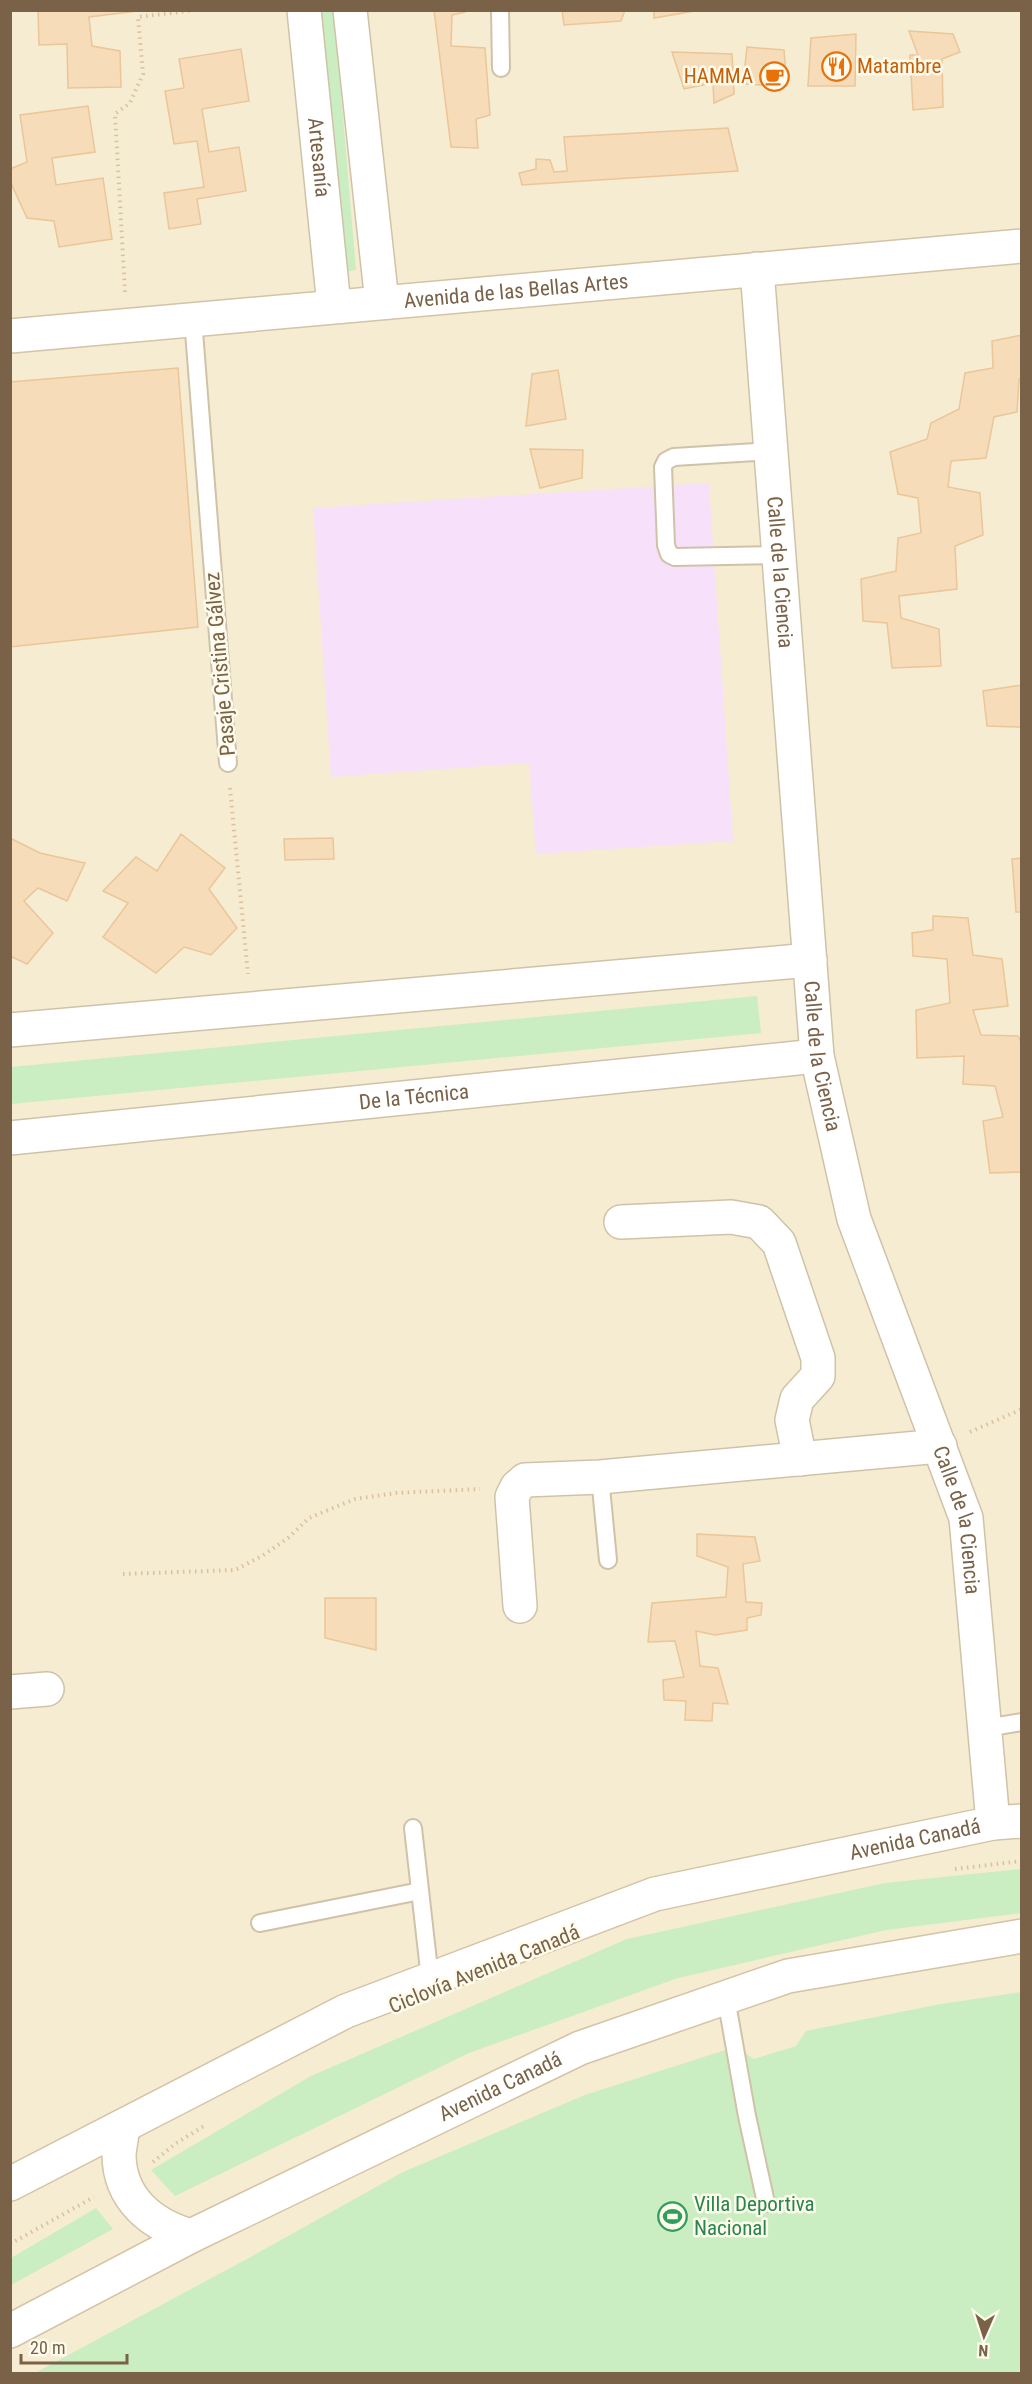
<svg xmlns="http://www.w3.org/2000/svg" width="1032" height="2384" font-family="'Roboto Condensed',sans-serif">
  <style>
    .residential { fill: #f6ecd1 }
    .education { fill: #f6e0fa }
    .green { fill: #caedc1 }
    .building { fill: #f6dcb9; stroke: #eac698; stroke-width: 1.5 }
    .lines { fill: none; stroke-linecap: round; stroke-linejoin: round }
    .lane-casing { stroke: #d0c2a9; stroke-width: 20 }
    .street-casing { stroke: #d0c2a9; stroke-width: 36 }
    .secondary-casing { stroke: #d4c3a6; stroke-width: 36 }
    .path { stroke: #dbc09c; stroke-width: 4; stroke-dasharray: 1.5 4.5; stroke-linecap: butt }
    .lane { stroke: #fff; stroke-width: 16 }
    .street { stroke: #fff; stroke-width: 33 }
    .secondary { stroke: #fff; stroke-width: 33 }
    .labels { text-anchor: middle; stroke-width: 5; stroke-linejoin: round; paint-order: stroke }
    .food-label { font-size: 21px; fill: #c56008; stroke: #fffbec; text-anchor: start }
    .street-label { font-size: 21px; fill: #796247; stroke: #fffbec }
    .leisure-label { font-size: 21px; fill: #27864d; stroke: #fffbec; text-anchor: start }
  </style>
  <rect width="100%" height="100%" fill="#fef9e4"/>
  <!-- residential -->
  <path class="residential" d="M11,11h1010v2362l-1010,1z"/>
  <!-- education -->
  <path class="education" d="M709,483l24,358 -197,13 -7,-91 -198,14 -18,-269z"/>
  <!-- green -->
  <path class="green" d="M319,11h15l22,259 -14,2z
    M757,996l4,37 -750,71v-37z
    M1021,1869v44l-135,17 -208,48 -209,75 -294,143 -24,-26 160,-94 316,-137 258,-56z
    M1021,1992v381l-988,1 214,-115 156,-87 182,-77 150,-48 19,12 42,-13 10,-15 135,-27z
    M96,2208l17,21 -102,56v-27z"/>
  <!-- building -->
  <path class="building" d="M38,10h108l-57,7 3,29 28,5 1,36 -53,1 -1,-44 -28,1z
    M434,10h30l1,2 -13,3 -1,31 34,2 5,67 -14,4 2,29 -27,-1z
    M562,10h63l-4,11 -57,4z
    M654,10h46l-46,8z
    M909,31l44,3 7,18 -18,7 1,48 -30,3 -3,-55h8z
    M856,34l-1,52h-47l3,-48z
    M747,47l37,3 3,36 -44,-2z
    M241,49l8,52 -47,8 7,43 30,-5 7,44 -49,8 4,25 -32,5 -5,-36 40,-6 -7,-46 -23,3 -9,-53 19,-3 -5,-29z
    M672,52l60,2 2,40 -20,9 -1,-20 -29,6z
    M88,106l7,46 -43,6 4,27 47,-7 9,61 -53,8 -5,-26 -27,-3 -17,-37v-12l17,-7 -7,-47z
    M728,128l10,43 -216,14 -3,-12 17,-4v-10l14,1 4,12 13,-1 -3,-34z
    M1022,335v44h-3l-2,33 -23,5 -8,41 -35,3 -3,26 32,6 3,42 -28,11 2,43 -58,7 2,22 38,11 2,37 -49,2 -5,-45 -24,-2 -2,-42 35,-8 2,-33 23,-5 -3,-35 -20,-4 -8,-42 37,-13 4,-16 28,-14 6,-36 28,-5 -1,-27z
    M178,368l20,259 -188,20v-265z
    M558,370l8,49 -40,7 6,-52z
    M530,449l53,1 -1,28 -42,10z
    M1022,685v46l-2,-4 -33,-1 -4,-35z
    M181,834l44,34 -16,21 28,39 -26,27 -27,-8 -28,26 -53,-36 25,-34 -25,-12 33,-34 21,14z
    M10,838l30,15 45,10 -18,38 -29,-13 -14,13 29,32 -26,31 -17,-8z
    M333,838l1,21 -49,1 -1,-21z
    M1022,858v54h-6l-4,-53z
    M933,916l35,2 5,37 29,4 6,47 -35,4 8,25 37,1 4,8v128l-32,1 -7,-52 20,-4 -8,-31 -32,-2 1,-28 -47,2 -1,-48 34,-7 -3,-44 -34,-3 -1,-23 21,-3z
    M697,1534l58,3 5,24 -17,3 3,38 16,1 -1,12 -14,3v12l-32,5 -19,-4 4,35 18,2 10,36 -15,-1 -1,18 -27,-1 1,-19 -22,-1 -1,-20 21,-3 -9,-36 -27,1 4,-39 74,-6 2,-30 -31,-11z
    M325,1598h51v52l-51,-12z"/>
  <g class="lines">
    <defs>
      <path id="lane" d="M500,10l1,58
        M193,319l35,444
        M771,451l-97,6 -8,4 -3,6 3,78 3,9 6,3 104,-2
        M600,1477l8,83
        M986,1728l36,-6
        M413,1828l17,151
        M260,1923l160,-32
        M726,1998l21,118 19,87"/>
      <g id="street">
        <path id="s1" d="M304,10l30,296"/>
        <path d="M350,10l32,292"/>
        <path id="s2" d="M757,269l60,787 37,163 112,299 27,305"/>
        <path d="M10,1030l800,-70"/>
        <path id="s3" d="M10,1138l807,-82"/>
        <path d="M621,1222l110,-5 28,5 20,21 39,115v18l-21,23 -5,21 8,39"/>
        <path d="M520,1606l-8,-109 5,-10 8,-7 75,-3 340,-31"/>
        <path d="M10,1692l37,-3"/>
      </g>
      <g id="secondary">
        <path id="s4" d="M10,336l1012,-90"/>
        <path d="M123,2126c-1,9 -3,19 -4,28 0,45 33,71 72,82"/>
        <path id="s5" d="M10,2184l336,-173 309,-117 338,-71 29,-2"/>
        <path id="s6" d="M10,2331l181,-95 389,-188 208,-72 234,-40"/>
      </g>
    </defs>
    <!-- lane casing -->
    <use href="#lane" class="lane-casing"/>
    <!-- street casing -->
    <use href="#street" class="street-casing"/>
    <!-- secondary casing -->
    <use href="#secondary" class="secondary-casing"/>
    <!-- path -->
    <path class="path" d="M125,292l-10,-178 15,-11 13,-29 -5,-57 58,-7
      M230,788l18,186
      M970,1432l52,-23
      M123,1574l112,-4 27,-14 26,-18 21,-20 46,-19 41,-6 84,-4
      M955,1869l67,-8
      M153,2162l22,-18 29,-18
      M10,2244l84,-47"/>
    <!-- lane -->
    <use href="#lane" class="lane"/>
    <!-- street -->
    <use href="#street" class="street"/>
    <!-- secondary -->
    <use href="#secondary" class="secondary"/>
  </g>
  <!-- icons -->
  <defs>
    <symbol id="restaurant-ring" viewBox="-11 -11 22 22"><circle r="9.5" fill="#fffbec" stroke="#e8710a" stroke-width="1.5"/><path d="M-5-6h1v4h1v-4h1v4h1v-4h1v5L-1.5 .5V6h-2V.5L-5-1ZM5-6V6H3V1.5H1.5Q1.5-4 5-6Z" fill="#e8710a"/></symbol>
    <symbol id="cafe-ring" viewBox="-11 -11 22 22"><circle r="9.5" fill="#fffbec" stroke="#e8710a" stroke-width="1.5"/><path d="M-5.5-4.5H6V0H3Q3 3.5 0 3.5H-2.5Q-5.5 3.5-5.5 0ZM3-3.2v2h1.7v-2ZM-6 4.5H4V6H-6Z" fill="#e8710a"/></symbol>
    <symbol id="stadium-ring" viewBox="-11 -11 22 22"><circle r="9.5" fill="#fffbec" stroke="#2e9e5b" stroke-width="1.5"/><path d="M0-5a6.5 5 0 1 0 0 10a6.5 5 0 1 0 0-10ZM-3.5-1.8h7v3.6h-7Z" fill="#2e9e5b"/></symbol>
  </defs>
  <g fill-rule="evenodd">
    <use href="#restaurant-ring" x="820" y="50" width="33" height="33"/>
    <use href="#cafe-ring" x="758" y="60" width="33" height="33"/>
    <use href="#stadium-ring" x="656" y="2200" width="33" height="33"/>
  </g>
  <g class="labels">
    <!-- food labels -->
    <g class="food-label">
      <text x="857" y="73">Matambre</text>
      <text x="753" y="83" text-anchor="end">HAMMA</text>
    </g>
    <!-- street labels -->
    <g class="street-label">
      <text dy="7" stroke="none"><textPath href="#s1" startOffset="148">Artesanía</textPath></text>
      <text dy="7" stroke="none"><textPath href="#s4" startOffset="508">Avenida de las Bellas Artes</textPath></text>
      <text dy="7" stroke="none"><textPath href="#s2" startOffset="304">Calle de la Ciencia</textPath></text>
      <text transform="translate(220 664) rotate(-95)" y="7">Pasaje Cristina Gálvez</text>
      <text dy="7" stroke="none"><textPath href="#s2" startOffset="790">Calle de la Ciencia</textPath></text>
      <text dy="7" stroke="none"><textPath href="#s3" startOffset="406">De la Técnica</textPath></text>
      <text dy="7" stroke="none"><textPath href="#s2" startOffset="1276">Calle de la Ciencia</textPath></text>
      <text dy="7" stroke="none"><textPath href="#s5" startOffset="974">Avenida Canadá</textPath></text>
      <text transform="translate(484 1969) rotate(-22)" y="7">Ciclovía Avenida Canadá</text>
      <text dy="7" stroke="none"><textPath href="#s6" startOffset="548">Avenida Canadá</textPath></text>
    </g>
    <!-- leisure labels -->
    <g class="leisure-label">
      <text x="694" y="2211">Villa Deportiva<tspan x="694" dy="24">Nacional</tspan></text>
    </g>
  </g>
  <!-- border -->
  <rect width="1032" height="2384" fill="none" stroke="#796247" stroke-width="24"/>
  <!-- north arrow -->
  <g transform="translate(984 2336) rotate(183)" stroke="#fffbec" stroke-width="4.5" paint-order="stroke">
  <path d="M0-4.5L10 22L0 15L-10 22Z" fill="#796247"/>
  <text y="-9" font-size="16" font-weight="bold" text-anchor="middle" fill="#796247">N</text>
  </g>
  <!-- scale -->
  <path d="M21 2354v9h106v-9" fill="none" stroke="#796247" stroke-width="3"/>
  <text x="30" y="2354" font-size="18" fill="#796247" stroke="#fffbec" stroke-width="4.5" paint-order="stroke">20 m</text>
</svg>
